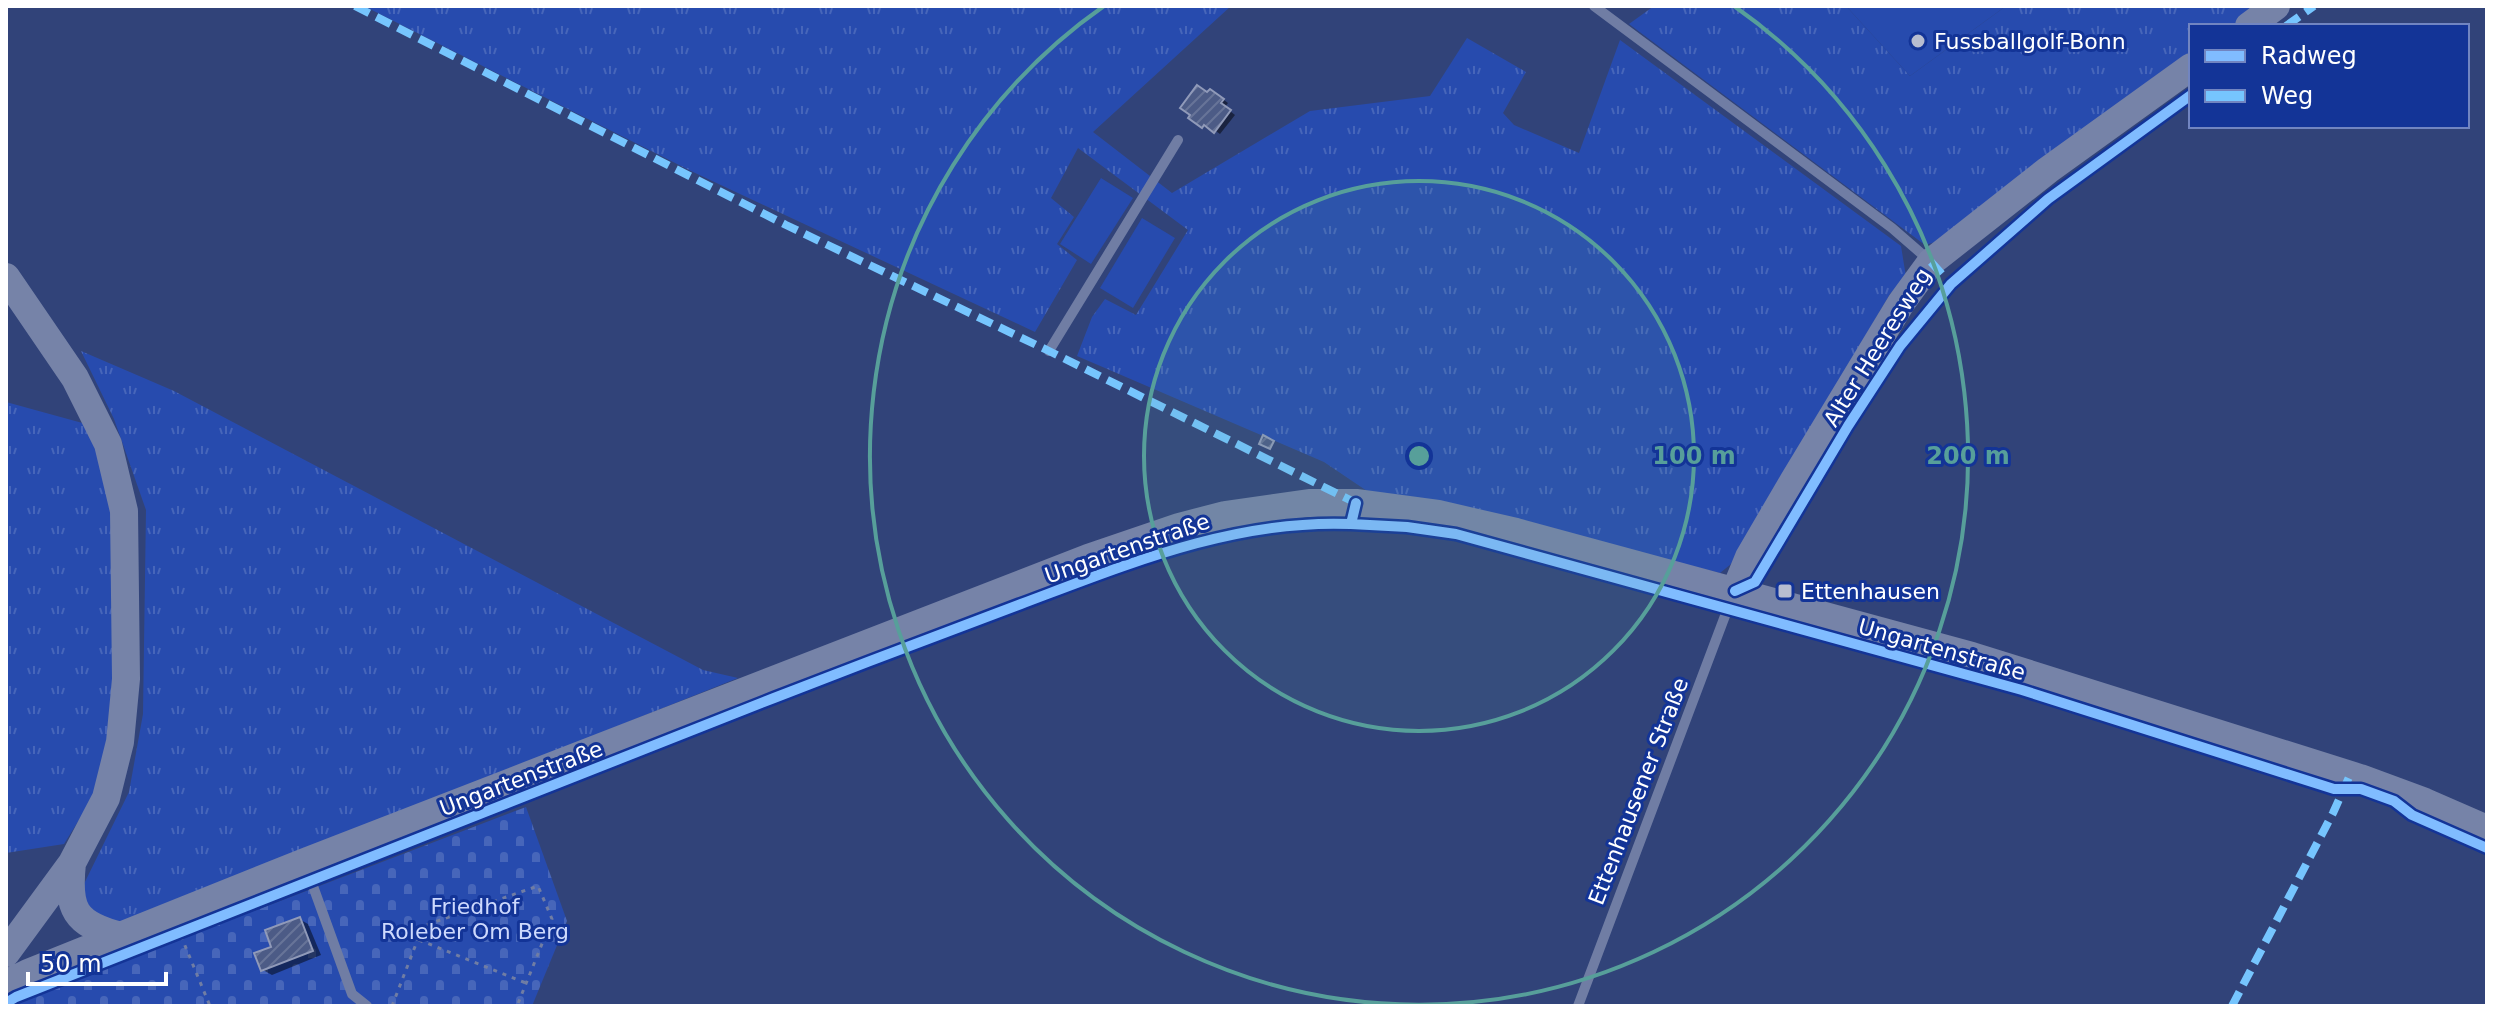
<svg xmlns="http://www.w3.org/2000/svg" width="2493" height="1012" font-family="'DejaVu Sans',sans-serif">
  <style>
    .grass { fill: url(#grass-tufts) }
    .cemetery { fill: url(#cemetery-stones) }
    .pitch { fill: #274bae }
    .shadow { fill: #0007 }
    .building { fill: url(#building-hatch); stroke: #909ab9; stroke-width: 2 }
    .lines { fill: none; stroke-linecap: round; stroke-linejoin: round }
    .path { stroke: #707da4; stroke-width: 3; stroke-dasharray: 4 6; stroke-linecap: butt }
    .lane { stroke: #707da4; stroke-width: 10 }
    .secondary { stroke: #7683a8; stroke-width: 28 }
    .quiet { stroke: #76c5fe; stroke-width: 8; stroke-dasharray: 16 8; stroke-linecap: butt }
    .cycleway-casing { stroke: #133497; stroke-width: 15 }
    .cycleway { stroke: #80bcff; stroke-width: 10 }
    .ring { fill: none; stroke: #579f9a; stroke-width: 4 }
    .poi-dot { fill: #b7bdd0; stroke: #133497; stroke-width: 3 }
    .labels { text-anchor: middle; stroke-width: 6; stroke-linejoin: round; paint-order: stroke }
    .poi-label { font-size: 22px; fill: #fff; stroke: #133497; text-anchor: start }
    .street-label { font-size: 22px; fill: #fff; stroke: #133497 }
    .park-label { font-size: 22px; fill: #cdd9fd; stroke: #133497 }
    .centre { fill: #579f9a; stroke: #133497; stroke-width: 4 }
    .ring-label { font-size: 24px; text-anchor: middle; font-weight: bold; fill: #579f9a; stroke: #133497; stroke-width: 6; stroke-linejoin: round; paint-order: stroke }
  </style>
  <defs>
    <pattern id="grass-tufts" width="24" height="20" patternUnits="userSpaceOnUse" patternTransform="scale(2)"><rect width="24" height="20" fill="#274bae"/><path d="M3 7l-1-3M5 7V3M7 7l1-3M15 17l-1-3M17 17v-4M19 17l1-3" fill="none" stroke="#4766ba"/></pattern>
    <pattern id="cemetery-stones" width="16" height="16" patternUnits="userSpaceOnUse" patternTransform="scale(2)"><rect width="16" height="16" fill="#274bae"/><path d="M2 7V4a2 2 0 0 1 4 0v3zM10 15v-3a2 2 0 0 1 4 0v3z" fill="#4766ba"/></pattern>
    <pattern id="building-hatch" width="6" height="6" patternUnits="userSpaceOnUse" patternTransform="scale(2)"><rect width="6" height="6" fill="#4c5b86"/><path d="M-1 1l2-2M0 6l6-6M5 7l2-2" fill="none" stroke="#677498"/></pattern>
  </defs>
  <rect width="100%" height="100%" fill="#314379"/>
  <!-- grass -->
  <path class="grass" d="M364,6h867l-138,126 79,61 138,-82 120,-15 37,-58 59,34 -23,41 11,12 65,28 41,-113 281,206 5,31 -16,17 -159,270 -11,9 -285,-71 -68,-11 -43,-29 -247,-106 15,-39 13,-18 31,16 52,-85 -110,-82 -27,50 23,19 -17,27 20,16 -42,72 -344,-161z
    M1654,6h192l64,70 96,-70h262l-28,20h-49v36l-242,176 -24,7 -296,-221z
    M81,351l93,40 529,279 35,8 -613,245h-20l-19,-18 -4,-17 47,-96 14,-78 3,-204 -32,-91z
    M6,402l80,22 22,58 6,43v190l-15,73 -35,56 -58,9z"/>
  <!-- cemetery -->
  <path class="cemetery" d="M526,807l41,114 -35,85h-520l61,-26z"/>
  <!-- pitch -->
  <path class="pitch" d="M1846,6h160l-96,70z
    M1101,178l32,20 -42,66 -31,-20z
    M1142,218l33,20 -42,70 -33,-20z"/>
  <!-- shadow -->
  <path class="shadow" d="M1208,94h8l12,9 -3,4 10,8 -15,19 -10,-7 -2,2 -5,-3z
    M299,919l9,5 13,31 -49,20 -9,-5z"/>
  <!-- building -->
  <path class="building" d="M1197,85l10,7 3,-3 14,10 -3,4 10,7 -17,23 -10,-8 -2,3 -14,-10 2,-3 -10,-7z
    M1263,435l11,6 -4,8 -11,-5z
    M300,917l13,34 -52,20 -7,-18 17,-6 -6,-17z"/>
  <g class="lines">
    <!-- path -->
    <path class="path" d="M181,936l29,70
      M419,940l107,43
      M392,1006l31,-80 115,-40 14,33 -35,87"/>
    <!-- lane -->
    <path class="lane" d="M1594,6l298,222 38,33
      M1049,351l129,-211
      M305,864l47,130 15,12
      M1578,1006l156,-414"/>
    <!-- secondary -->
    <path class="secondary" d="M2249,26l27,-20
      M6,277l69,101 33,66 16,67 2,168 -6,63 -14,56 -34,65 -66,90
      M1735,591l14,-34 45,-77 107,-177 30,-41 117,-92 143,-103
      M72,863c-5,46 2,61 49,73
      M6,984l22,-11 277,-111 783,-304 91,-31 46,-12 84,-12h47l82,11 78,18 456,124 388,122 65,24 62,27"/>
    <!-- quiet -->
    <path class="quiet" d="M355,6l431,219 263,126 307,152 -2,6
      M2286,26l28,-20
      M1931,262l20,22
      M2232,1006l101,-193 17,-38"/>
    <defs>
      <path id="cycleway" d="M1356,503l-5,21 56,3 49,7 566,156 312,99h27l33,12 18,14 75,33
        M1735,591l20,-9 93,-156 52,-80 51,-62 97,-85 143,-104
        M6,1003l10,-6c253,-100 506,-199 758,-299 82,-32 165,-63 247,-94 107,-40 214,-85 330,-80"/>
    </defs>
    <!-- cycleway casing -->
    <use href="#cycleway" class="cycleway-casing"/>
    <!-- cycleway -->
    <use href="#cycleway" class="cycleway"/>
  </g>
  <!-- distance rings -->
  <circle cx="1419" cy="456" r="275" fill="#579f9a" fill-opacity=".12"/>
  <g class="ring">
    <circle cx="1419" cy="456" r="275"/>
    <path d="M1734 6A549 549 0 1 1 1104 6"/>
  </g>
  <!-- markers -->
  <g class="poi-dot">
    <circle cx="1918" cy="41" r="8"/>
    <rect x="1777" y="583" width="16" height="16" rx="4"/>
  </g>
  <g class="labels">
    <!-- poi labels -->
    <g class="poi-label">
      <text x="1934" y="49">Fussballgolf-Bonn</text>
      <text x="1801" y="599">Ettenhausen</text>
    </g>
    <!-- street labels -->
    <g class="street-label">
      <text transform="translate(1877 347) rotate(-58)" y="8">Alter Heeresweg</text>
      <text transform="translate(1127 548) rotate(-19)" y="8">Ungartenstraße</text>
      <text transform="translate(1942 649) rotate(16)" y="8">Ungartenstraße</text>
      <text transform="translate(521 778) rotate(-21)" y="8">Ungartenstraße</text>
      <text transform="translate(1638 791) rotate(-69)" y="8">Ettenhausener Straße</text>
    </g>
    <!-- park labels -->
    <g class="park-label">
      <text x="475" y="914">Friedhof<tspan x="475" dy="25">Roleber Om Berg</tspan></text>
    </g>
  </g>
  <circle cx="1419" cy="456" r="12" class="centre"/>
  <g class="ring-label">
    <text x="1694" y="464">100 m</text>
    <text x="1968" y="464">200 m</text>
  </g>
  <!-- border -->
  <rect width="2493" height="1012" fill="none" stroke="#ffffff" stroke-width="16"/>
  <!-- legend -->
  <rect x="2189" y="24" width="280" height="104" fill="#133497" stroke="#7185c1" stroke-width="2"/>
  <rect x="2205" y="50" width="40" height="12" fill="#80bcff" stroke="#7185c1" stroke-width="2"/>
  <text x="2261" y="64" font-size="24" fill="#ffffff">Radweg</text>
  <rect x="2205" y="90" width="40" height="12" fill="#76c5fe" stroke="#7185c1" stroke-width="2"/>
  <text x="2261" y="104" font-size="24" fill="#ffffff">Weg</text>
  <!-- scale -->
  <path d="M28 972v12h138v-12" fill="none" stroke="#ffffff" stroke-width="4"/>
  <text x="40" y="972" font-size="24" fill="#ffffff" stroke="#133497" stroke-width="6" paint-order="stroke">50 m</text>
</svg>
